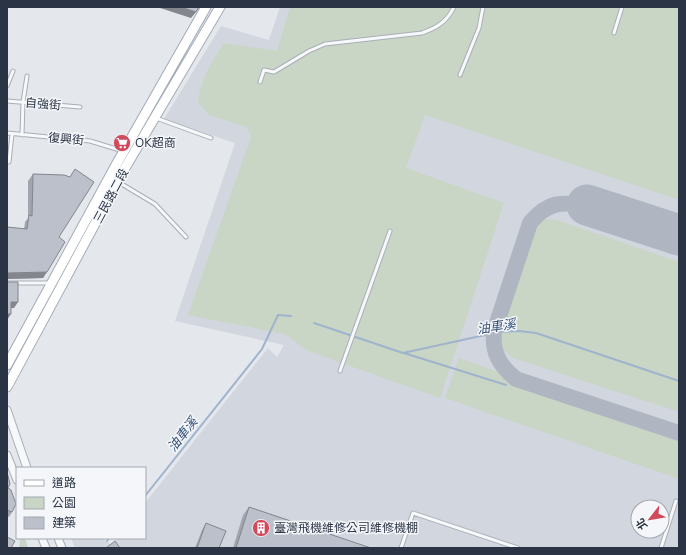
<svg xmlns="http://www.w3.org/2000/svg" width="686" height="555" font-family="'Nunito Sans','Noto Sans TC',sans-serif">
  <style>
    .built { fill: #d2d6de; fill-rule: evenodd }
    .green { fill: #c9d6c5 }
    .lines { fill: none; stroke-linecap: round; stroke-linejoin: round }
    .stream { stroke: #9fb4cc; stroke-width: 2 }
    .taxiway { stroke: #b0b6c1; stroke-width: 16 }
    .runway { stroke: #b0b6c1; stroke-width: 41 }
    .service-casing { stroke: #a9aeb7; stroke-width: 5 }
    .tertiary-casing { stroke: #a9aeb7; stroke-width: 9 }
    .primary-casing { stroke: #a3abb8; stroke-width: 11 }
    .service { stroke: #f7f8fa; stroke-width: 3 }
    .tertiary { stroke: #f7f8fa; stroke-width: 7 }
    .primary { stroke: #fff; stroke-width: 9 }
    .wall { fill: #a1a5ae }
    .shaded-wall { fill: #83868d }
    .building { fill: #bbc0ca; stroke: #83868d }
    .labels { text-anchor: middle; stroke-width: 3; stroke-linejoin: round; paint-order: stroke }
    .street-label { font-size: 12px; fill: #2b3445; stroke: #f4f6f9 }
    .poi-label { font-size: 12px; fill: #2b3445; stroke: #f4f6f9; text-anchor: start }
    .water-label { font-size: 13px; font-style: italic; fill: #34527a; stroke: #f4f6f9 }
  </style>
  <rect width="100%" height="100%" fill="#e4e7ec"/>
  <!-- built -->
  <path class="built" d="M280,7h399v541h-604l-4,-10h31l9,7 6,-7h28v-35l123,-155 9,9 7,-12 -109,-24 60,-178 -71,-24 57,-93 48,14zM638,507h24v24h-24z"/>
  <!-- green -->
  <path class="green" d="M290,7h389v193l-254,-85 -19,53 98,35 -64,195 -132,-47 -23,-17 -97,-19 63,-178 -4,-10 -38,-12 -11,-13c4,-25 12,-38 26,-59l53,8z
    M544,219l13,1 122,42v150l-166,-54 -20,-17 -3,-16 30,-91 10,-11z
    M459,358l220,78v43l-234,-81z
    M20,538h5l3,10h-9z"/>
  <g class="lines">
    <!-- stream -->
    <path class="stream" d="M314,323l89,30 96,-21 20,-1 17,2 143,48
      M404,353l102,32
      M145,496l117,-147 16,-34 13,1
      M107,541l2,-3"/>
    <!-- taxiway -->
    <path class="taxiway" d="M587,205c-26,-3 -39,-4 -57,18l-36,109c-2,21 6,34 22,47l163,54"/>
    <!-- runway -->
    <path class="runway" d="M587,205l92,30"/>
    <defs>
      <path id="service" d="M614,33l8,-26
        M460,75l19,-47 4,-21
        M260,82l4,-12 10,2 35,-21 16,-7 97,-11c14,-5 25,-11 32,-26
        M7,86l6,-15
        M7,101l73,6
        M156,118l55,20
        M7,133l83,8 33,10
        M22,135l1,-33 4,-26
        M7,162h2l3,-28
        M120,183l35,21 31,33
        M7,283h42
        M340,371l50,-140
        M401,548l12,-35 105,35
        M661,548l15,-47"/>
      <path id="tertiary" d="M7,410l20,58
        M7,455l10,25
        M42,538l4,10
        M58,538l4,10"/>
      <path id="primary" d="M7,365l109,-200 90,-158
        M7,387l118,-219 95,-161"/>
    </defs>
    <!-- service casing -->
    <use href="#service" class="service-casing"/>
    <!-- tertiary casing -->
    <use href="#tertiary" class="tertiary-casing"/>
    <!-- primary casing -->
    <use href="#primary" class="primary-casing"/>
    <!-- service -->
    <use href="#service" class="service"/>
    <!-- tertiary -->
    <use href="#tertiary" class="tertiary"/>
    <!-- primary -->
    <use href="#primary" class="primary"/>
  </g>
  <!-- wall -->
  <path class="wall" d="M75,169l-16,68 -16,41 -36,1v-52l17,2 1,-7 3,-4v-37l5,-7 37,3z
    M7,472l1,16 4,24 -3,5 -2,-1z
    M249,507l122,41h-138l10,-33z
    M206,523l13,25h-24l7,-18z"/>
  <!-- shaded-wall -->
  <path class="shaded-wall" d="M157,7h24l15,5 -5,6z
    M47,272l-4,6 -36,1v-6z
    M11,302h7l-4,6h-7z
    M7,314h4l-4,6z"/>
  <!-- building -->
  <path class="building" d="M181,7h18l-3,5z
    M75,169l19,13 -35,55 6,5 -18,30 -40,1v-46l20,2 2,-14 3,1 1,-42 31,1 6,2z
    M7,282h11v20h-7v12h-4z
    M7,472l3,12 -2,4 3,2 5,14 -4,8 -5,-2z
    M249,507l122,41h-135z
    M206,523l20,8 -7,17h-22z
    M7,537l8,4 -4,7h-4z
    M115,541l5,7h-14z"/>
  <!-- icons -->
  <defs>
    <symbol id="supermarket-disc" viewBox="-11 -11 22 22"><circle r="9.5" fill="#d1495b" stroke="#f4f6f9"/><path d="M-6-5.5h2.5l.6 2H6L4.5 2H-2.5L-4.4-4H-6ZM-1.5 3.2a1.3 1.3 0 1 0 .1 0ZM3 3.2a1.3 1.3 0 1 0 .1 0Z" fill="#fff"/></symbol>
    <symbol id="building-disc" viewBox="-11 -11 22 22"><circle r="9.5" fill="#d1495b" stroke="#f4f6f9"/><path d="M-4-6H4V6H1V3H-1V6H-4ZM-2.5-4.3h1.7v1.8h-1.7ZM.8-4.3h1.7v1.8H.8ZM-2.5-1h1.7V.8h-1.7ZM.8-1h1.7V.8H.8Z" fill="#fff"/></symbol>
  </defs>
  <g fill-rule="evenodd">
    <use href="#supermarket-disc" x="112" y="133" width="20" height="20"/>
    <use href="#building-disc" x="251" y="518" width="20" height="20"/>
  </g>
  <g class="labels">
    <!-- street labels -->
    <g class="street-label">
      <text transform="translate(43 104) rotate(5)" y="4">自強街</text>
      <text transform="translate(66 139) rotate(5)" y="4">復興街</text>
      <text transform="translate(111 196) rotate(-62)" y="4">三民路二段</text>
    </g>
    <!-- poi labels -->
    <g class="poi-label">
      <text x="135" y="147">OK超商</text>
      <text x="274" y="532">臺灣飛機維修公司維修機棚</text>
    </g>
    <!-- water labels -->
    <g class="water-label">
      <text transform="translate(496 326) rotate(-8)" y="5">油車溪</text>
      <text transform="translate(182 434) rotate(-52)" y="5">油車溪</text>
    </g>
  </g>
  <!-- border -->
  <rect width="686" height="555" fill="none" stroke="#2b3445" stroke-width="16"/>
  <!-- legend -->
  <rect x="16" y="467" width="130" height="72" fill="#f4f6f9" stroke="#a4a8b1"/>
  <rect x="24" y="480" width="20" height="6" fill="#ffffff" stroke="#a4a8b1"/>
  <text x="52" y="487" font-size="12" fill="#2b3445">道路</text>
  <rect x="24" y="497" width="20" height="12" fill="#c9d6c5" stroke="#a4a8b1"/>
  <text x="52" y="507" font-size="12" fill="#2b3445">公園</text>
  <rect x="24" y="517" width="20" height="12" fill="#bbc0ca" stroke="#a4a8b1"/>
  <text x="52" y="527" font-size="12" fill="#2b3445">建築</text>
  <!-- north arrow -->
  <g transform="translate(650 519) rotate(239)"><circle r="19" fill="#f4f6f9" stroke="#a4a8b1"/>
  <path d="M0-3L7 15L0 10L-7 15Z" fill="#d1495b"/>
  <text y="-6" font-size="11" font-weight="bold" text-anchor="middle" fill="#2b3445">北</text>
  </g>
</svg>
